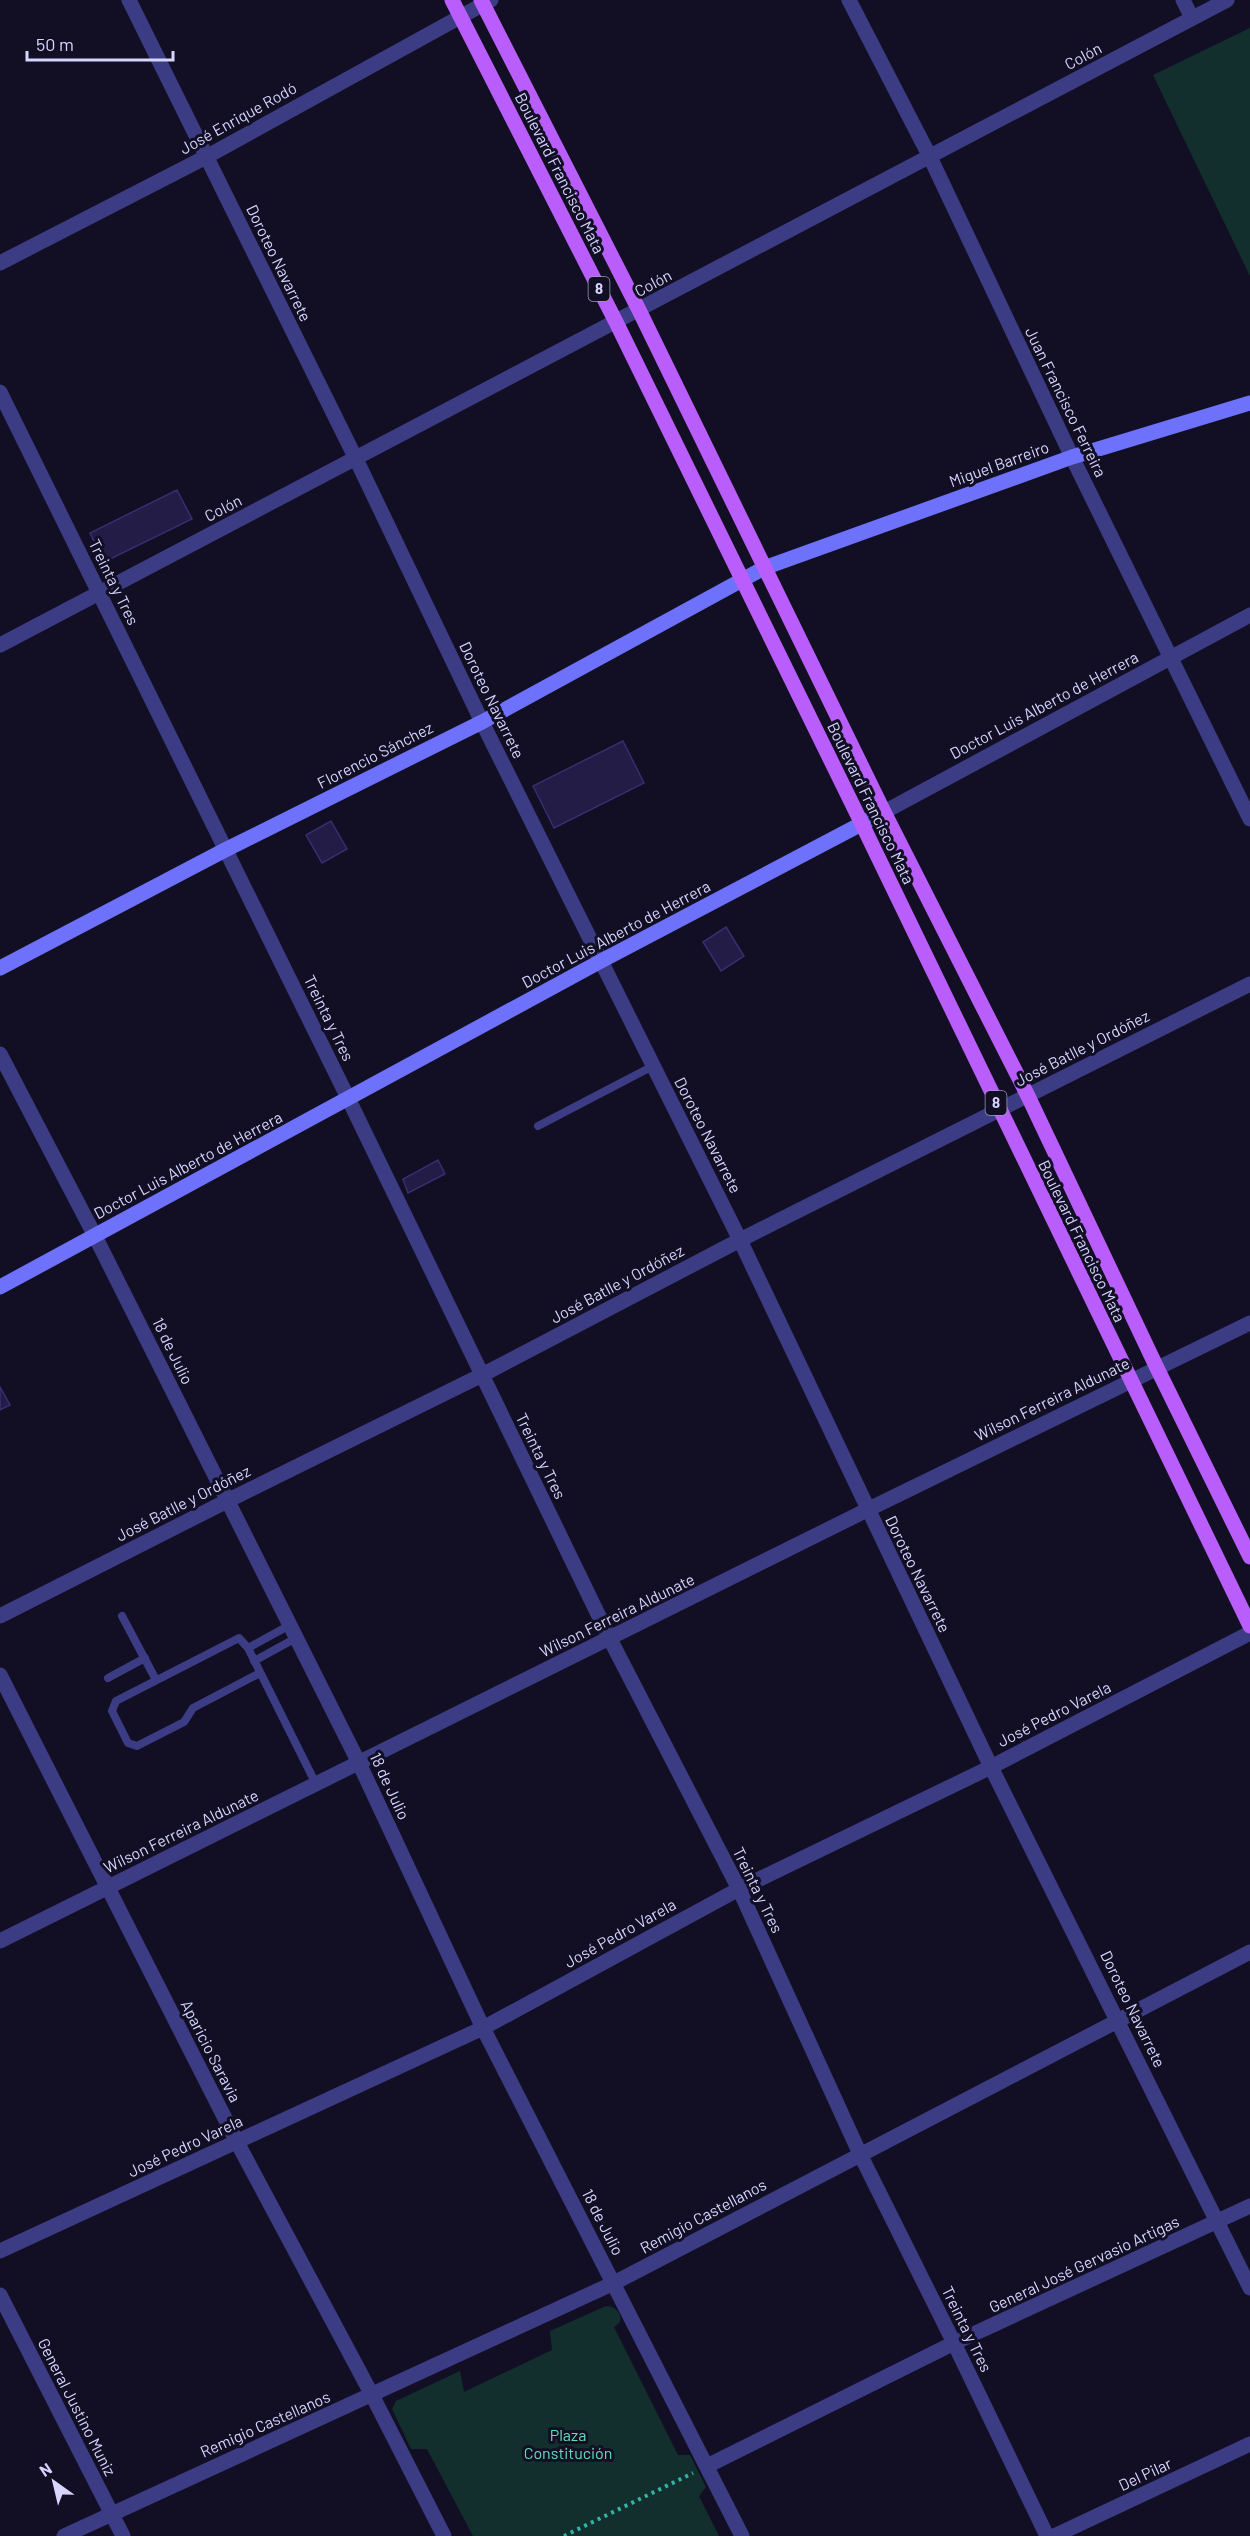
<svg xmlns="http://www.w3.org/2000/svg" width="1250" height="2536" font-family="Barlow,sans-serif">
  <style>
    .green { fill: #132f2d }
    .building { fill: #221c46; stroke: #382e71; stroke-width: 1.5 }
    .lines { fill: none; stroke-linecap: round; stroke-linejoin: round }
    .path { stroke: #32b5a6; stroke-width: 4; stroke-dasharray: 3 4.5; stroke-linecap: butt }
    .lane { stroke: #3b3c83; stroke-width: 8 }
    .street { stroke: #3b3c83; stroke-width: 15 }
    .secondary { stroke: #6e71fc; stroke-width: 15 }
    .primary { stroke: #b95efc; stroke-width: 15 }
    .labels { text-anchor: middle; stroke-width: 6; stroke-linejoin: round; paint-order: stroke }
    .shield { fill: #120f25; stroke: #9c9abd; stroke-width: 1.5 }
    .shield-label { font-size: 15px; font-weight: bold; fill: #d7d5fe }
    .street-label { font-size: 16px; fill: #d7d5fe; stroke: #120f25 }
    .park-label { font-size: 16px; fill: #61ddb8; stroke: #120f25 }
  </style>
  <rect width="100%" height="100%" fill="#120f25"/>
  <!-- green -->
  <path class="green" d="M1250,28v248l-97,-201z
    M606,2306c9,0 16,7 14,16l-6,5 64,128h12l16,32 -7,9 20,40h-246l-46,-87h-16l-19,-40 4,-8 64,-30 4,21 88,-42 -2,-19z"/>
  <!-- building -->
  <path class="building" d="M177,490l15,29 -88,43 -14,-29z
    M623,741l21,42 -90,45 -21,-42z
    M331,821l16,28 -25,14 -16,-28z
    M726,927l18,29 -23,15 -18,-29z
    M438,1160l7,14 -37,19 -5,-14z
    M0,1387l10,18 -10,5z"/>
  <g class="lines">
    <!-- path -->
    <path class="path" d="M564,2536l129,-63"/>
    <!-- lane -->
    <path class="lane" d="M538,1126l115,-60
      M122,1616l34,64
      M248,1648l42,-23
      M254,1661l42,-23
      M260,1673l-67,35 -9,14 -47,24 -9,-3 -16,-32 4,-10 123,-63 9,10 68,136
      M108,1678l37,-20"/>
    <!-- street -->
    <path class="street" d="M129,0l227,459 126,263 258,518 251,527 259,521
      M849,0l81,157 142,300 178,362
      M1183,0l9,18
      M0,263l206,-106 285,-157
      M0,392l348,706 262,541 129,250 121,265 94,189 93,193
      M0,645l1227,-645
      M884,812l366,-197
      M0,1054l95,182 264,527 124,265 259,508
      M0,1616l227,-115 255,-126 258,-135 510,-256
      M0,1675l237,467 135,253 72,141
      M0,1941l867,-431 383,-187
      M0,2251l483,-223 256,-139 252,-122 259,-134
      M0,2295l123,241
      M707,2466l247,-123 296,-137
      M64,2536l550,-253 636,-331
      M1054,2536l196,-92"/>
    <!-- secondary -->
    <path class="secondary" d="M0,968l225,-118 257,-128 282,-154 308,-111 178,-54
      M0,1287l601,-326 283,-149"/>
    <!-- primary -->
    <path class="primary" d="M452,0l164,322 246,502 388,802
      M481,0l158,310 245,502 144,284 129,272 93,189"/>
  </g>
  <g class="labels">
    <!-- shield labels -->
    <g class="shield">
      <rect x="588.5" y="277" width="21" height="24" rx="4.5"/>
      <rect x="985.5" y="1091" width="21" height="24" rx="4.5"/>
    </g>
    <g class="shield-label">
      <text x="599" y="294">8</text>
      <text x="996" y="1108">8</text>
    </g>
    <!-- street labels -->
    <g class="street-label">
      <text transform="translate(1083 56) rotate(-28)" y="6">Colón</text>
      <text transform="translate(238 118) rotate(-29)" y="6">José Enrique Rodó</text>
      <text transform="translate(560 173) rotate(63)" y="6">Boulevard Francisco Mata</text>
      <text transform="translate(279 263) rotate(64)" y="6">Doroteo Navarrete</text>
      <text transform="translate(653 283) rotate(-28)" y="6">Colón</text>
      <text transform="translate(1066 402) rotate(64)" y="6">Juan Francisco Ferreira</text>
      <text transform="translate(999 464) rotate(-20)" y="6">Miguel Barreiro</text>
      <text transform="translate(223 508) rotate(-27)" y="6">Colón</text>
      <text transform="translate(114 582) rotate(64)" y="6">Treinta y Tres</text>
      <text transform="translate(492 700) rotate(64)" y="6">Doroteo Navarrete</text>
      <text transform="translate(1044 705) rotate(-28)" y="6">Doctor Luis Alberto de Herrera</text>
      <text transform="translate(375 755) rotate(-27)" y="6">Florencio Sánchez</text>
      <text transform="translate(871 803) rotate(64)" y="6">Boulevard Francisco Mata</text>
      <text transform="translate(616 934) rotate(-28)" y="6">Doctor Luis Alberto de Herrera</text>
      <text transform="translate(329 1018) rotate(64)" y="6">Treinta y Tres</text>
      <text transform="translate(1082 1048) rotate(-27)" y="6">José Batlle y Ordóñez</text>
      <text transform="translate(708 1135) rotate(63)" y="6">Doroteo Navarrete</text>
      <text transform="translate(188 1165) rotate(-28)" y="6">Doctor Luis Alberto de Herrera</text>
      <text transform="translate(1082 1241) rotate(64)" y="6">Boulevard Francisco Mata</text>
      <text transform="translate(617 1284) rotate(-28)" y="6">José Batlle y Ordóñez</text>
      <text transform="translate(173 1351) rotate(64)" y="6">18 de Julio</text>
      <text transform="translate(1052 1399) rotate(-26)" y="6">Wilson Ferreira Aldunate</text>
      <text transform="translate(541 1456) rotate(64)" y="6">Treinta y Tres</text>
      <text transform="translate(183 1503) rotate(-27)" y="6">José Batlle y Ordóñez</text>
      <text transform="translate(918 1574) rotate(64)" y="6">Doroteo Navarrete</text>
      <text transform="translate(617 1615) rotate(-26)" y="6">Wilson Ferreira Aldunate</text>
      <text transform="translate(1054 1714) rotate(-27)" y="6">José Pedro Varela</text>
      <text transform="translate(390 1786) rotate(65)" y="6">18 de Julio</text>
      <text transform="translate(181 1831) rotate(-26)" y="6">Wilson Ferreira Aldunate</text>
      <text transform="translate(758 1890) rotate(64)" y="6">Treinta y Tres</text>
      <text transform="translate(620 1933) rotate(-29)" y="6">José Pedro Varela</text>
      <text transform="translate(1133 2009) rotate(64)" y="6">Doroteo Navarrete</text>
      <text transform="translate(211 2051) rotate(63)" y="6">Aparicio Saravia</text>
      <text transform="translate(185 2146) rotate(-25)" y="6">José Pedro Varela</text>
      <text transform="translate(703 2216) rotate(-28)" y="6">Remigio Castellanos</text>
      <text transform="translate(603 2222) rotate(63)" y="6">18 de Julio</text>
      <text transform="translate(1084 2264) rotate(-25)" y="6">General José Gervasio Artigas</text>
      <text transform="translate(967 2329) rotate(64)" y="6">Treinta y Tres</text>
      <text transform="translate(77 2407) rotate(63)" y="6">General Justino Muniz</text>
      <text transform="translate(265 2424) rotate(-24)" y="6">Remigio Castellanos</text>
      <text transform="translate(1145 2474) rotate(-25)" y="6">Del Pilar</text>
    </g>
    <!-- park labels -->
    <g class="park-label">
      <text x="568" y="2441">Plaza<tspan x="568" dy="18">Constitución</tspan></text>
    </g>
  </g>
  <!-- north arrow -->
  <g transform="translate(54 2482) rotate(326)" stroke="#120f25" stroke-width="4.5" paint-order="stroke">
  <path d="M0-4.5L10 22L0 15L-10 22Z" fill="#d7d5fe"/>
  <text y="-9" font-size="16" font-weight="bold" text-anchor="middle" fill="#d7d5fe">N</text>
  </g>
  <!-- scale -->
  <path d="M27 51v9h146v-9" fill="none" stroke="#d7d5fe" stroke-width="3"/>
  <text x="36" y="51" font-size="18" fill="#d7d5fe" stroke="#120f25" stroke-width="4.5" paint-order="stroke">50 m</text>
</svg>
